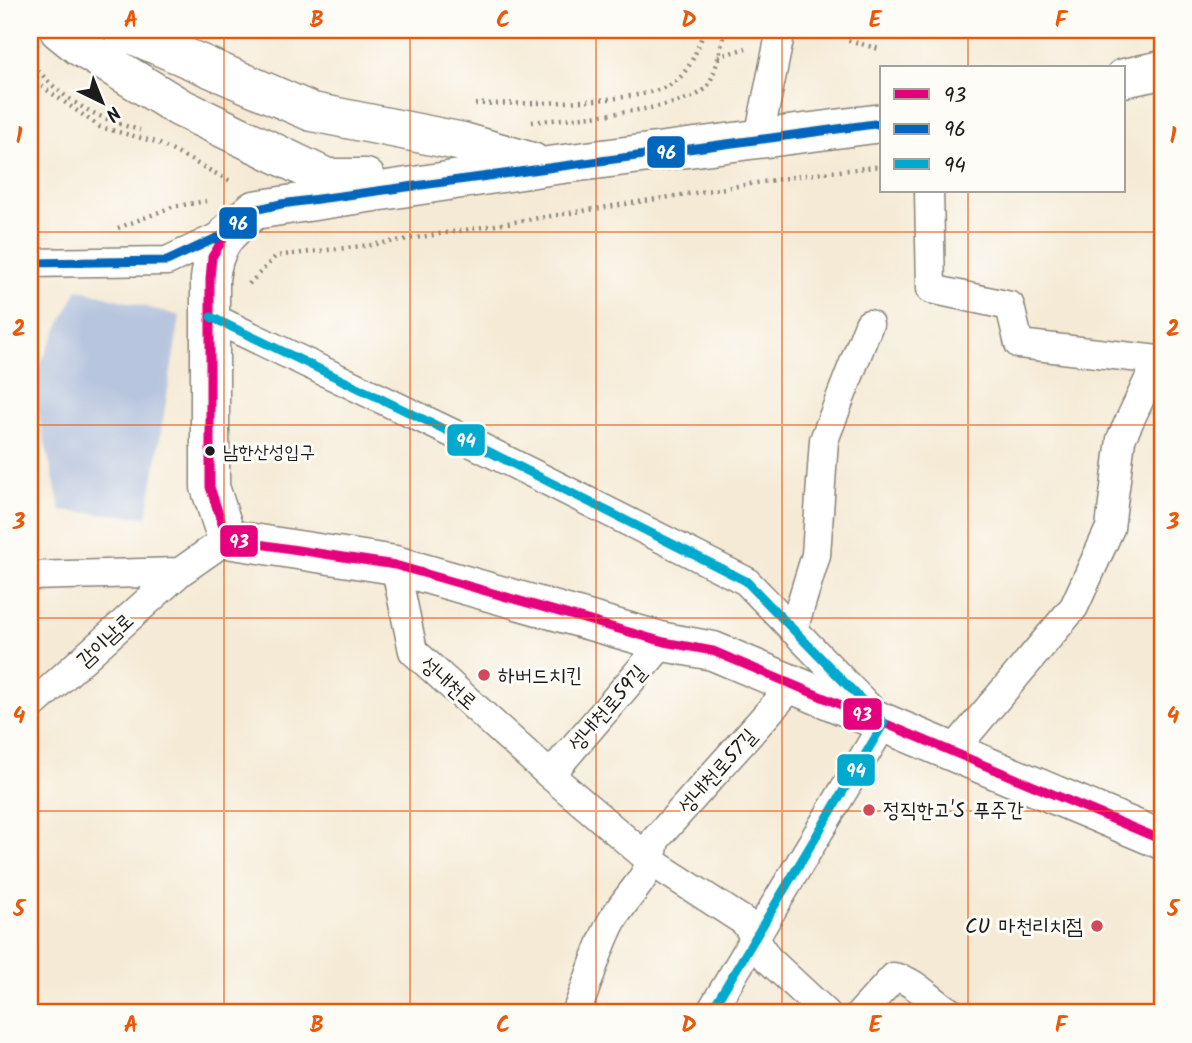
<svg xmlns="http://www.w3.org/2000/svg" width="1192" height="1043" font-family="Kalam,'Poor Story',sans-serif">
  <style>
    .industrial { fill: #b7c5de }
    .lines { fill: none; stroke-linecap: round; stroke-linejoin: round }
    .street-casing { stroke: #888378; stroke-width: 31 }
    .secondary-casing { stroke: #888378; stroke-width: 41 }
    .path { stroke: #888378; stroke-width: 4.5; stroke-dasharray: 2 5; stroke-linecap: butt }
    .street { stroke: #fff; stroke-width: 28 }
    .secondary { stroke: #fff; stroke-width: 38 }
    .bus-1-casing { stroke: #fdfcf7; stroke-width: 14 }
    .bus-2-casing { stroke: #fdfcf7; stroke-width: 14 }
    .bus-3-casing { stroke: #fdfcf7; stroke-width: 14 }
    .bus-1 { stroke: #e5007d; stroke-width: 9 }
    .bus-2 { stroke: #0065bd; stroke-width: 9 }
    .bus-3 { stroke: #00a9ce; stroke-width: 9 }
    .grid { fill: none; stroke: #e8590c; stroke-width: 2; stroke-opacity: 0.55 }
    .bus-dot { fill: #1c1c1c; stroke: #fdfcf7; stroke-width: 2.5 }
    .poi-dot { fill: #d1495b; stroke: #fdfcf7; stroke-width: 2.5 }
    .labels { text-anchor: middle; stroke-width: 6; stroke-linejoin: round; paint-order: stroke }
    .bus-label { font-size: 19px; fill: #1c1c1c; stroke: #fdfcf7; text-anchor: start }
    .street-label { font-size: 21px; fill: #1c1c1c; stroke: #fdfcf7 }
    .poi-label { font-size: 21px; fill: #1c1c1c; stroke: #fdfcf7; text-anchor: start }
    .line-badge { stroke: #fdfcf7; stroke-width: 2.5 }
    .badge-label { font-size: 19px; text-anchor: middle; font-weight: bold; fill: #fff }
    .neatline { fill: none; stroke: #e8590c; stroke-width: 2.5 }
    .grid-label { font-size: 23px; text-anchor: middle; font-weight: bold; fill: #e8590c }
  </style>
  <rect width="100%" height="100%" fill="#fdfcf7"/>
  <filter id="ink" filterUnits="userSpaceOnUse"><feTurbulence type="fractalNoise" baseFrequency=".0143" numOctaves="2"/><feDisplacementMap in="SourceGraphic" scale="14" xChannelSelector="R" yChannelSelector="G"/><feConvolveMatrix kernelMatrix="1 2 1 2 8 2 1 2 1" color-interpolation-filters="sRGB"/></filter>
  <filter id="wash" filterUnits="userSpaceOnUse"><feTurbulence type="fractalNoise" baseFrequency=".00686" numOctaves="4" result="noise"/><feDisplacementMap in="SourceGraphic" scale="28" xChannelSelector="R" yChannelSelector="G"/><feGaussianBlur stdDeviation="1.57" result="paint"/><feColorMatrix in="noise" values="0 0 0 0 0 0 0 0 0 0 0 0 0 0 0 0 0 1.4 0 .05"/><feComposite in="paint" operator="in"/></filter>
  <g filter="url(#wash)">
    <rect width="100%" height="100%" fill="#f5ead5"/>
    <!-- industrial -->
    <path class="industrial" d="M78,289l102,27 -33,201 -86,-6 -30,-129z"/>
  </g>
  <g filter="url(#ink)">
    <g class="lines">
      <defs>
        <path id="street" d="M759,137l22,-107
          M929,191l2,98 79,17 9,38 139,16 -37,79 -11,89 -36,79 -122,145
          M30,263l137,-2 60,-28
          M211,317l247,119 288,145 138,142 -174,290
          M395,565l18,86 137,124 102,87 93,60 22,36 59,55
          M30,576l150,-4 47,-33
          M793,630l23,-75 8,-115 45,-116
          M30,707l150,-135
          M550,775l114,-133
          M576,1013c11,-26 25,-76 39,-97 20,-31 35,-37 40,-76l138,-155
          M861,1013l33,-36c22,3 38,26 58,36"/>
        <path id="secondary" d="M59,30l20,16 100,61 148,71h39
          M122,30l190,82 151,30 69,20
          M1124,78l38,-8
          M882,123l-334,43 -294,44c-27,22 -40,33 -44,69v208l17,52 168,26 269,77 49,9 449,189"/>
      </defs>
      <!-- street casing -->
      <use href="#street" class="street-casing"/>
      <!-- secondary casing -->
      <use href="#secondary" class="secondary-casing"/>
      <!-- path -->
      <path class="path" d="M839,30l9,10 31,9
        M871,30l26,4 45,-4
        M718,57l28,-9
        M30,59c25,38 67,60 110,71
        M30,78l70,49 56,15 76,40
        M475,104c41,-1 174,1 201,-23 14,-11 23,-35 28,-51
        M532,122c33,-4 157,-11 175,-35 9,-14 14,-41 18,-57
        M118,228l54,-21 34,-6
        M249,284l27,-28 95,-11 435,-70 76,-9"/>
      <!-- street -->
      <use href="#street" class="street"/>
      <!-- secondary -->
      <use href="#secondary" class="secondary"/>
      <defs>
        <path id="bus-1" d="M227,233l-15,24 -2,22v208l17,52 168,26 269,77 49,9 449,189"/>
        <path id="bus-2" d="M30,263l137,-2 60,-28 27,-23 27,-6 601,-81"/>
        <path id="bus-3" d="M211,317l247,119 288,145 138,142 -174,290"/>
      </defs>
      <!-- bus-1 casing -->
      <use href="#bus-1" class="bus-1-casing"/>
      <!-- bus-2 casing -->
      <use href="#bus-2" class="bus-2-casing"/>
      <!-- bus-3 casing -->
      <use href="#bus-3" class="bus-3-casing"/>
      <!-- bus-1 -->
      <use href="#bus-1" class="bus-1"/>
      <!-- bus-2 -->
      <use href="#bus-2" class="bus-2"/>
      <!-- bus-3 -->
      <use href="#bus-3" class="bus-3"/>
    </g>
  </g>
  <!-- grid -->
  <path class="grid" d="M224,30v983M410,30v983M596,30v983M782,30v983M968,30v38M968,191v822M30,232h1132M30,425h1132M30,618h1132M30,811h1132"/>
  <!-- markers -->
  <circle class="bus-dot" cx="210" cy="451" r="6"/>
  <g class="poi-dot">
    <circle cx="484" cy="675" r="7"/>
    <circle cx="869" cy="810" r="7"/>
    <circle cx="1097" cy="926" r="7"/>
  </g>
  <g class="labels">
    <!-- bus labels -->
    <g class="bus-label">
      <text x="223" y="458">남한산성입구</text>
    </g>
    <!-- street labels -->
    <g class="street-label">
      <text transform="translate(105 640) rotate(-43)" y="7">감이남로</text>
      <text transform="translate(449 683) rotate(42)" y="7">성내천로</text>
      <text transform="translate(607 708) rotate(-49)" y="7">성내천로59길</text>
      <text transform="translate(717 771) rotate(-48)" y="7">성내천로57길</text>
    </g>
    <!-- poi labels -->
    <g class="poi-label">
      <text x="498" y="682">하버드치킨</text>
      <text x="883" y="817">정직한고'S 푸주간</text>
      <text x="1083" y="933" text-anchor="end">CU 마천리치점</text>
    </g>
  </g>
  <g class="line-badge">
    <rect x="646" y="135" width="40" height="34" rx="7" fill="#0065bd"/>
    <rect x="218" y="206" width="40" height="34" rx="7" fill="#0065bd"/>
    <rect x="446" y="423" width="40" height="34" rx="7" fill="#00a9ce"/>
    <rect x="219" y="524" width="40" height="34" rx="7" fill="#e5007d"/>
    <rect x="842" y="697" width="41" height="34" rx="7" fill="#e5007d"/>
    <rect x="836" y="753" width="40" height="34" rx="7" fill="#00a9ce"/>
  </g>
  <g class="badge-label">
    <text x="666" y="159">96</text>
    <text x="238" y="230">96</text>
    <text x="466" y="447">94</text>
    <text x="239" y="548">93</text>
    <text x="862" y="721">93</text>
    <text x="856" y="777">94</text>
  </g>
  <!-- margin -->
  <rect width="1192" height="1043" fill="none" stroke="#fdfcf7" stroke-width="77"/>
  <!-- legend -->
  <rect x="880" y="66" width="245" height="126" fill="#fdfcf7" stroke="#a3a29f" stroke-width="2"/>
  <rect x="894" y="89" width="35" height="10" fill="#e5007d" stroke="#a3a29f" stroke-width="2"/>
  <text x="944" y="102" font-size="21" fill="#1c1c1c">93</text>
  <rect x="894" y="124" width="35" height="10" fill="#0065bd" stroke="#a3a29f" stroke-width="2"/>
  <text x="944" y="136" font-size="21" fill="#1c1c1c">96</text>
  <rect x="894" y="159" width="35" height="10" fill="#00a9ce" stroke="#a3a29f" stroke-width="2"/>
  <text x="944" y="172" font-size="21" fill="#1c1c1c">94</text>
  <!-- north arrow -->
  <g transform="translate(102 102) rotate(137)" stroke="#fdfcf7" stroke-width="5" paint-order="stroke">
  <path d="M0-5L12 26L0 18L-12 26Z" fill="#1c1c1c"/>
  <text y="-10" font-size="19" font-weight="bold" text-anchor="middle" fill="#1c1c1c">N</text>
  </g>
  <rect x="38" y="38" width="1116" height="966" class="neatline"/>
  <g class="grid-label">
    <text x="131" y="27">A</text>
    <text x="317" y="27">B</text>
    <text x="503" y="27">C</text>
    <text x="689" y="27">D</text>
    <text x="875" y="27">E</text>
    <text x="1061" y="27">F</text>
    <text x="19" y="143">1</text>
    <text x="1173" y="143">1</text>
    <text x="19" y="336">2</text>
    <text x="1173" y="336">2</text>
    <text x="19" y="529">3</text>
    <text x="1173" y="529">3</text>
    <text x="19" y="723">4</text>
    <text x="1173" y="723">4</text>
    <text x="19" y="916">5</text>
    <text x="1173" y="916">5</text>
    <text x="131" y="1032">A</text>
    <text x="317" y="1032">B</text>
    <text x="503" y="1032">C</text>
    <text x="689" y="1032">D</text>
    <text x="875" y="1032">E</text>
    <text x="1061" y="1032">F</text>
  </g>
</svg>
